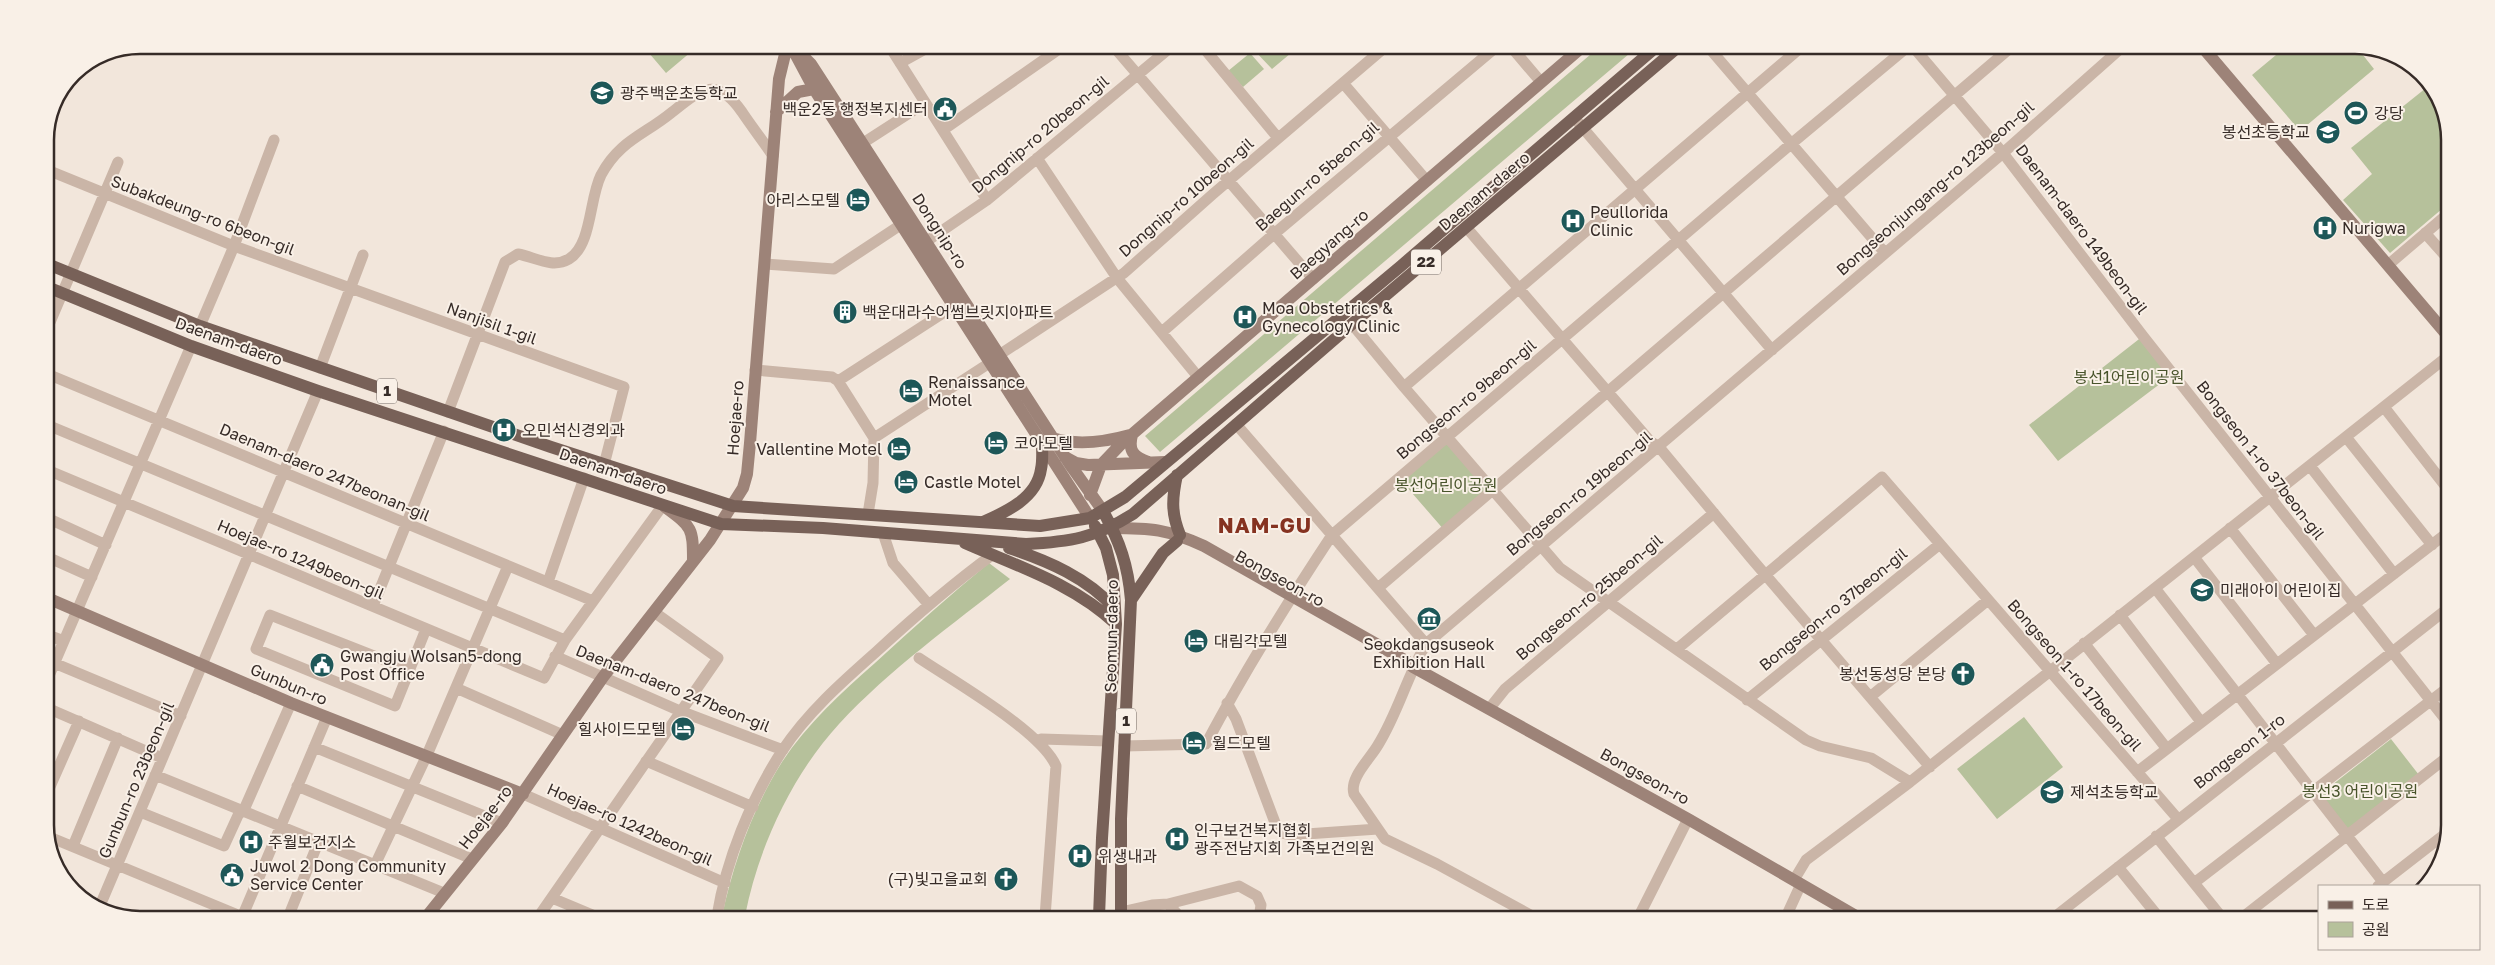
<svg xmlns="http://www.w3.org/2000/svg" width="2495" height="965" font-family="'Golos Text','Noto Sans KR',sans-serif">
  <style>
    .green { fill: #b6c19b }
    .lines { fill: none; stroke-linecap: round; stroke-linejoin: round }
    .street { stroke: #cab5a7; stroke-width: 11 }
    .secondary { stroke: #9d8378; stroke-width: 12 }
    .primary { stroke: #786158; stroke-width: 12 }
    .labels { text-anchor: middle; stroke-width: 4; stroke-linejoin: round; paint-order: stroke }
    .shield { fill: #f9f0e7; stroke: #706661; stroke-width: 1 }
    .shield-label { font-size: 15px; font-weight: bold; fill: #362b27 }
    .poi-label { font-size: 16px; fill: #362b27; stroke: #f9f0e7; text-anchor: start }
    .street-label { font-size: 16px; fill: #362b27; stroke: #f9f0e7 }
    .park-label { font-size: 16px; fill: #48542b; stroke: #f9f0e7 }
    .district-label { font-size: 21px; font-weight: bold; letter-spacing: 1px; fill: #853220; stroke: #f9f0e7 }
    .rim { fill: none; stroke: #362b27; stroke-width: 2.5 }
  </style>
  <rect width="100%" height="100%" fill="#f2e6db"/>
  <!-- green -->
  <path class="green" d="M643,46h55l-32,27z
    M1252,48h45l-25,21z
    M1598,48h38l-476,404 -15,-16z
    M2282,50h77l15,19 -74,62 -48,-56z
    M1250,53l14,16 -21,18 -15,-16z
    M2431,84l19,49 -1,70 -59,50 -47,-53 29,-26 -21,-26z
    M2143,336l26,41 -111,84 -29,-36z
    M1447,437l45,54 -47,40 -46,-53z
    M989,563l21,16c-58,46 -120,90 -171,145 -47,51 -81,124 -94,192h-23c12,-55 30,-106 60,-154 25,-38 59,-69 93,-99 37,-34 75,-68 114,-100z
    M2024,717l39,50 -66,52 -40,-50z
    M2391,739l28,36 -72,55 -26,-33 2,-5z"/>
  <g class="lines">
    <!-- street -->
    <path class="street" d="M890,47l97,153
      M1114,47l199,232
      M1203,47l75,91
      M1512,48l29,34
      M1710,49l175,204
      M1915,49l88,104 140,183 303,384
      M900,63l29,-16
      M1343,83l84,98
      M1577,121l195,229
      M943,130l119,-83
      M863,143l62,-40
      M1037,158l80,120 82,100
      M45,169l189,77 390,141 -20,78
      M1466,227l184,214 9,6 92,111 179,209
      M2425,233l24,27
      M927,241l60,-41 184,-153
      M765,264l69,5 68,-45
      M2388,265l61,-52
      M1352,324l52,63 395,-338
      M200,326l34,-80 40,-106
      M1162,332l112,-98 221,-186
      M45,334l73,-172
      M999,355l125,-82 89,-79 171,-146
      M320,368l43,-113
      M755,370l77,7 6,4 36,57 -1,45 -5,31
      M45,373l548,228
      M838,381l116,-75
      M1404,387l156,181 246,172 14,6 51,12 39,24
      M2384,407l63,81
      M448,412l57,-150 13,-8c17,3 34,15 51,5 23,-14 20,-60 32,-84 18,-34 43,-40 70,-62 30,-24 45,-38 71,-1 10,15 21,29 31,44
      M45,424l520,216
      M1236,424l190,220
      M2346,437l86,108
      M874,438l117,-76
      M2310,466l84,108
      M45,469l499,209 21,-38 98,-135
      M45,517l61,28
      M2230,528l84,107
      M883,533l10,30 36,42
      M45,556l47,21
      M2194,557l83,107
      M548,582l36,-104
      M1378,588l631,-539
      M2155,588l228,294
      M373,606l71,-175
      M2120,615l81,107
      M45,634l19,7
      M2084,643l83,106
      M1677,649l205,-172 296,342
      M555,656l125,55 103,39
      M919,658c34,23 122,73 137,108l-11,151
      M54,663l127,53
      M410,670l-140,-55 -14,34 139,57 31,-77
      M45,685l146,-339
      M456,688l107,47
      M1870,697l118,-97
      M1747,700l193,-156
      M1227,703l9,16 41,109 5,5 10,2 86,-6
      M45,707l117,51
      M1489,709l16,-20 209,-176
      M1038,742l3,-3 67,2
      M1124,746l82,-2c38,-72 81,-141 126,-209l459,-391 114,-95
      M314,747l188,76
      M646,761l107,46
      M2137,772l310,-239
      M155,775l289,118
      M297,786l175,73
      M523,794l202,89
      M45,798l34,-77
      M140,812l84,34 16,-35
      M243,812l48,-109
      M47,836l191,79
      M2156,836l68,84
      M73,846l45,-108
      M374,867l53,-112 81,-189
      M2118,867l43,53
      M1794,880l12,-20 104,-78 538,-426
      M2194,883l252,-194
      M2378,886l67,-52
      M552,898l43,18
      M1168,904l12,13
      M99,908l219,-517
      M1121,912l31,-7 16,-1 71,-18 18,10 4,9 -2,13
      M243,915l84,-198
      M289,915l29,-72
      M539,916l179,-258 -64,-46
      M717,916c9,-56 34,-117 65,-165 25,-38 60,-69 94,-99 37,-34 75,-67 116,-97
      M1536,918l-99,-54 -52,-25 -31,-45c-5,-16 16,-35 24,-49 20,-32 29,-69 48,-101l577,-491 116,-103
      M1638,918l50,-99
      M1785,919l16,-35
      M2052,919l395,-310
      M2239,920l207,-162"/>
    <!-- secondary -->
    <path class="secondary" d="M791,46l23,43 276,429
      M796,49l15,15 260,402 32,45
      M2205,50l243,286
      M776,112l22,-20 16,-3
      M1132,435c-4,15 1,22 16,27
      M1052,438c25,8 53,4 78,-3
      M1065,457l11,6 12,2 77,-3
      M1090,495l11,-30 21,-22 459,-395
      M665,507c27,20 28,20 28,54
      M1112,528c39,0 55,1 92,18l204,116 5,5 275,152 173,100
      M45,597l246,106 232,91
      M427,916l75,-93 101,-146 107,-137 33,-52 4,-14 3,-31 29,-364 8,-33"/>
    <!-- primary -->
    <path class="primary" d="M45,263l155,63 351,121 182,59 307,20 50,-8 35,-21 276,-231 254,-218
      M45,286l146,60 127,45 403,133 102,4 203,16c44,-2 69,-6 107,-30l219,-190 325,-276
      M1177,475c-5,23 -6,38 3,60
      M1103,511c17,31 25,54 28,89l-10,219v98
      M983,522c23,-10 54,-24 58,-53 2,-8 1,-18 1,-27
      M1095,526l11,22 7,27 3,49 -14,214 -3,79
      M965,543c52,23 109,41 151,81
      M1009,548c39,13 79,30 106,61
      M1131,600l32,-47 14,-12"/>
  </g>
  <!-- icons -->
  <defs>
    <symbol id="school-disc" viewBox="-11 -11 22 22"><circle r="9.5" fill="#1d5758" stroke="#f9f0e7"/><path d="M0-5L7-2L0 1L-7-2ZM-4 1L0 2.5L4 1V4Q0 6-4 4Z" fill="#fff"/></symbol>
    <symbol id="civic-disc" viewBox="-11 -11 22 22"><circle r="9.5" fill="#1d5758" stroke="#f9f0e7"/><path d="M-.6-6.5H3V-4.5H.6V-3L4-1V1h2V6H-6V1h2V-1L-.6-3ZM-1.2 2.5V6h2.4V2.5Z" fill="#fff"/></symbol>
    <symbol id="stadium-disc" viewBox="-11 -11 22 22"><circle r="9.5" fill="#1d5758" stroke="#f9f0e7"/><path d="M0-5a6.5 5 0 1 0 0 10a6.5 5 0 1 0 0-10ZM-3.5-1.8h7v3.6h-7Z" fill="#fff"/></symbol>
    <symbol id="hotel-disc" viewBox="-11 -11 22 22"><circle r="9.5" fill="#1d5758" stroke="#f9f0e7"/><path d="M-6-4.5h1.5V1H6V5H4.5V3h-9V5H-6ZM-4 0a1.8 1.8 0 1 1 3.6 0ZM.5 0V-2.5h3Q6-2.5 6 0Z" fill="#fff"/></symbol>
    <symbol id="hospital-disc" viewBox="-11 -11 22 22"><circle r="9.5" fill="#1d5758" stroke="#f9f0e7"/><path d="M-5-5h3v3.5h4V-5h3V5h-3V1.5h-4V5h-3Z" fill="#fff"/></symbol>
    <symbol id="building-disc" viewBox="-11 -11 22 22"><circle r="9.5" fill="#1d5758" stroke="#f9f0e7"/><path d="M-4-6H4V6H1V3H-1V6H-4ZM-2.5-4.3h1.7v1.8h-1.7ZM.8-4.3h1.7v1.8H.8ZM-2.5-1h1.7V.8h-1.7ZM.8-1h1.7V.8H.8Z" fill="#fff"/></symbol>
    <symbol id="museum-disc" viewBox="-11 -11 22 22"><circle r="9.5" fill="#1d5758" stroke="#f9f0e7"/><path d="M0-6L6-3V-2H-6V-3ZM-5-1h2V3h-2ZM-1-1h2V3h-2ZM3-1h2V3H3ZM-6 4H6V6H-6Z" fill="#fff"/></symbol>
    <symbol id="church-disc" viewBox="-11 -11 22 22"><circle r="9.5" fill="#1d5758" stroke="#f9f0e7"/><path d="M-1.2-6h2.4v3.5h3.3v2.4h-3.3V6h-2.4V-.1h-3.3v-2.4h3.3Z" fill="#fff"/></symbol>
  </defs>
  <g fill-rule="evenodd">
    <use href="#school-disc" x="588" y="79" width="28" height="28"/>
    <use href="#civic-disc" x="931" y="95" width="28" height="28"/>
    <use href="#stadium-disc" x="2342" y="99" width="28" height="28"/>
    <use href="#school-disc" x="2314" y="118" width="28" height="28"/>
    <use href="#hotel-disc" x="844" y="186" width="28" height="28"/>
    <use href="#hospital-disc" x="1559" y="207" width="28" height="28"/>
    <use href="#hospital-disc" x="2311" y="214" width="28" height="28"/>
    <use href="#building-disc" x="831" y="298" width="28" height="28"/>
    <use href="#hospital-disc" x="1231" y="303" width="28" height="28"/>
    <use href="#hotel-disc" x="897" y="377" width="28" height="28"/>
    <use href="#hospital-disc" x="490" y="416" width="28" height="28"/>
    <use href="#hotel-disc" x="982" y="429" width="28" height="28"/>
    <use href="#hotel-disc" x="885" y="435" width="28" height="28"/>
    <use href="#hotel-disc" x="892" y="468" width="28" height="28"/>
    <use href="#school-disc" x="2188" y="576" width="28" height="28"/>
    <use href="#museum-disc" x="1415" y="605" width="28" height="28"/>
    <use href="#hotel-disc" x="1182" y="627" width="28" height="28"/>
    <use href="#civic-disc" x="308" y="651" width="28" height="28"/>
    <use href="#church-disc" x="1949" y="660" width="28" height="28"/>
    <use href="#hotel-disc" x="669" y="715" width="28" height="28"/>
    <use href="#hotel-disc" x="1180" y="729" width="28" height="28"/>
    <use href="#school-disc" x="2038" y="778" width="28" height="28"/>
    <use href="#hospital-disc" x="1163" y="825" width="28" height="28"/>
    <use href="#hospital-disc" x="237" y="828" width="28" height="28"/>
    <use href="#hospital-disc" x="1066" y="842" width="28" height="28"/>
    <use href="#civic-disc" x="218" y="861" width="28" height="28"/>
    <use href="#church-disc" x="992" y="865" width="28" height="28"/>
  </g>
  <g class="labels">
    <!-- shield labels -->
    <g class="shield">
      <rect x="1411" y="249.5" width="30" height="25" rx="4"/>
      <rect x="377" y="378.5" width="20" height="25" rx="4"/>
      <rect x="1116" y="708.5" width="20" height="25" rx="4"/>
    </g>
    <g class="shield-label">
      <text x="1426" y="267">22</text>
      <text x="387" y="396">1</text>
      <text x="1126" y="726">1</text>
    </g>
    <!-- poi labels -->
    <g class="poi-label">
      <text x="620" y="99">광주백운초등학교</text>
      <text x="928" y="115" text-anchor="end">백운2동 행정복지센터</text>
      <text x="2374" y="119">강당</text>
      <text x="2310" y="138" text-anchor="end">봉선초등학교</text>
      <text x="840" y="206" text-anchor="end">아리스모텔</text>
      <text x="1590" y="218">Peullorida<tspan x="1590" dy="18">Clinic</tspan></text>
      <text x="2342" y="234">Nurigwa</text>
      <text x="1262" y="314">Moa Obstetrics &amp;<tspan x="1262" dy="18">Gynecology Clinic</tspan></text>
      <text x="862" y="318">백운대라수어썸브릿지아파트</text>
      <text x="928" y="388">Renaissance<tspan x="928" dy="18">Motel</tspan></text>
      <text x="522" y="436">오민석신경외과</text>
      <text x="1014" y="449">코아모텔</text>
      <text x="882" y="455" text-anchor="end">Vallentine Motel</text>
      <text x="924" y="488">Castle Motel</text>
      <text x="2220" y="596">미래아이 어린이집</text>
      <text x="1214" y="647">대림각모텔</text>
      <text x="1429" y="650" text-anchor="middle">Seokdangsuseok<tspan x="1429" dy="18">Exhibition Hall</tspan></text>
      <text x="340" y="662">Gwangju Wolsan5-dong<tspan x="340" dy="18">Post Office</tspan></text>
      <text x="1946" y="680" text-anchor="end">봉선동성당 본당</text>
      <text x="666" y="735" text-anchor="end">힐사이드모텔</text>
      <text x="1212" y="749">월드모텔</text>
      <text x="2070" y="798">제석초등학교</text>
      <text x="1194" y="836">인구보건복지협회<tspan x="1194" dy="18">광주전남지회 가족보건의원</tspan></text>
      <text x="268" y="848">주월보건지소</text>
      <text x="1098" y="862">위생내과</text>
      <text x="250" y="872">Juwol 2 Dong Community<tspan x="250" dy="18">Service Center</tspan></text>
      <text x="988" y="885" text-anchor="end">(구)빛고을교회</text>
    </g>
    <!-- street labels -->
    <g class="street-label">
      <text transform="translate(1040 134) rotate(-40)" y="6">Dongnip-ro 20beon-gil</text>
      <text transform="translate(1317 176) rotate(-41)" y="6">Baegun-ro 5beon-gil</text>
      <text transform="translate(1935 188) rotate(-41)" y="6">Bongseonjungang-ro 123beon-gil</text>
      <text transform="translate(1484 191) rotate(-40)" y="6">Daenam-daero</text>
      <text transform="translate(1186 197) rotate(-41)" y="6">Dongnip-ro 10beon-gil</text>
      <text transform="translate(203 215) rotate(21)" y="6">Subakdeung-ro 6beon-gil</text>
      <text transform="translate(2082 229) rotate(53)" y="6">Daenam-daero 149beon-gil</text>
      <text transform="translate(940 231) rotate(57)" y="6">Dongnip-ro</text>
      <text transform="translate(1329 244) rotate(-41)" y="6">Baegyang-ro</text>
      <text transform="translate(492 323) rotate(20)" y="6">Nanjisil 1-gil</text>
      <text transform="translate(229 341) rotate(20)" y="6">Daenam-daero</text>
      <text transform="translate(1466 399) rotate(-40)" y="6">Bongseon-ro 9beon-gil</text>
      <text transform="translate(735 418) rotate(-86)" y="6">Hoejae-ro</text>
      <text transform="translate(2261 460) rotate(52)" y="6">Bongseon 1-ro 37beon-gil</text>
      <text transform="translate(613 471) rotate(19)" y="6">Daenam-daero</text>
      <text transform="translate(325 472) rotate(23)" y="6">Daenam-daero 247beonan-gil</text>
      <text transform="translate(1579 493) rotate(-40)" y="6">Bongseon-ro 19beon-gil</text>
      <text transform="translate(301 559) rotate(23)" y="6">Hoejae-ro 1249beon-gil</text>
      <text transform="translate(1280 578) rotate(29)" y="6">Bongseon-ro</text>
      <text transform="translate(1589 597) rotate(-40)" y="6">Bongseon-ro 25beon-gil</text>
      <text transform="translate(1833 609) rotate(-39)" y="6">Bongseon-ro 37beon-gil</text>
      <text transform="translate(1111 636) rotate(-89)" y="6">Seomun-daero</text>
      <text transform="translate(2075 675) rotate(49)" y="6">Bongseon 1-ro 17beon-gil</text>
      <text transform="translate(289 684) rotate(23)" y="6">Gunbun-ro</text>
      <text transform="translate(673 688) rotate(22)" y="6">Daenam-daero 247beon-gil</text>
      <text transform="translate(2239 751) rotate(-38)" y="6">Bongseon 1-ro</text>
      <text transform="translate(1645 776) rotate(29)" y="6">Bongseon-ro</text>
      <text transform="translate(136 780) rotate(-67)" y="6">Gunbun-ro 23beon-gil</text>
      <text transform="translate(485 817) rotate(-52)" y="6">Hoejae-ro</text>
      <text transform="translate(630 824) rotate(24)" y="6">Hoejae-ro 1242beon-gil</text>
    </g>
    <!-- park labels -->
    <g class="park-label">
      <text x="2129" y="383">봉선1어린이공원</text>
      <text x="1446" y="491">봉선어린이공원</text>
      <text x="2360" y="797">봉선3 어린이공원</text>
    </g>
    <!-- district labels -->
    <g class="district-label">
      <text x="1265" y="533">NAM-GU</text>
    </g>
  </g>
  <!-- crop -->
  <path d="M0 0H2495V965H0ZM140 54H2355A86 86 0 0 1 2441 140V825A86 86 0 0 1 2355 911H140A86 86 0 0 1 54 825V140A86 86 0 0 1 140 54Z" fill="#f9f0e7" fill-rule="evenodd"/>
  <path class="rim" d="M140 54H2355A86 86 0 0 1 2441 140V825A86 86 0 0 1 2355 911H140A86 86 0 0 1 54 825V140A86 86 0 0 1 140 54Z"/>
  <!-- legend -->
  <rect x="2318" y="885" width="162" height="65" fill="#f9f0e7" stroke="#aba19a"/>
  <rect x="2328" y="901" width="25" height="8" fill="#786158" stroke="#aba19a"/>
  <text x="2362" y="910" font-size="15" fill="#362b27">도로</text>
  <rect x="2328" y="922" width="25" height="15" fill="#b6c19b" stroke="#aba19a"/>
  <text x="2362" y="935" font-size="15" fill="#362b27">공원</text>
</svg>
